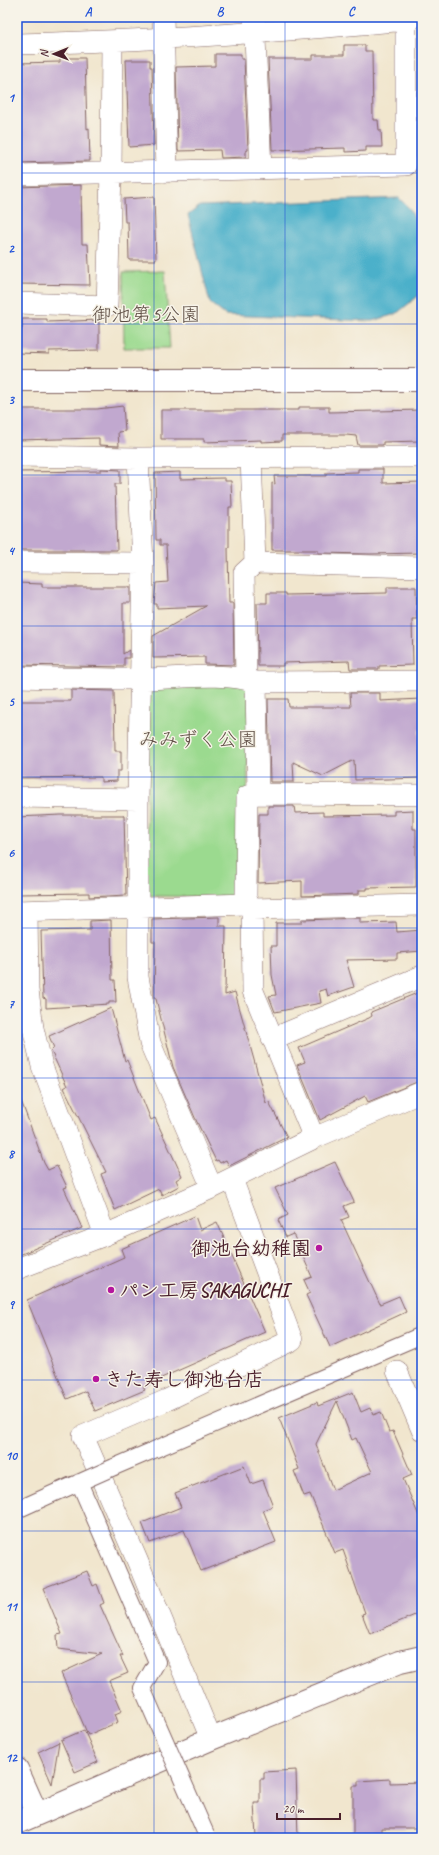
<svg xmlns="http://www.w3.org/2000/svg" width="439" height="1855" font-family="Caveat,'Klee One',sans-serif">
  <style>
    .green { fill: #9bda8f; stroke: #727c5d }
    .water { fill: #4bb0ca; stroke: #4a687a }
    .building { fill: #c1a8cf; fill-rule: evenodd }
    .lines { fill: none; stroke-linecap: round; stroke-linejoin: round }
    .pedestrian-casing { stroke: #846564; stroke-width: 18 }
    .minor-casing { stroke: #846564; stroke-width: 22 }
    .tertiary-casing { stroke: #846564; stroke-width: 24 }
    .pedestrian { stroke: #fff; stroke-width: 16 }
    .minor { stroke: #fff; stroke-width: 21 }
    .tertiary { stroke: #fff; stroke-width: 22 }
    .pedestrian-bridge-casing { stroke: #846564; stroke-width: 18; stroke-linecap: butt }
    .pedestrian-bridge { stroke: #fff; stroke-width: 16 }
    .grid { fill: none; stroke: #1d4ed8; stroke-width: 1; stroke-opacity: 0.55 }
    .poi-dot { fill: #b5179e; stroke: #f7f3e8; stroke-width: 1.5 }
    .labels { text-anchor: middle; stroke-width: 3; stroke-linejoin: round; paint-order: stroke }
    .park-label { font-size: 20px; fill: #5e4e44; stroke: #f7f3e8 }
    .poi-label { font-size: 20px; font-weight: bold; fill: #4a1f2b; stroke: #f7f3e8; text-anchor: start }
    .neatline { fill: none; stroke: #1d4ed8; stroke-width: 1.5 }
    .grid-label { font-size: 13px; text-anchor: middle; font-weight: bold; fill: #1d4ed8 }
  </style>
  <rect width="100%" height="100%" fill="#f7f3e8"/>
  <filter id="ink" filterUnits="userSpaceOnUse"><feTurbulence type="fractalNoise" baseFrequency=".025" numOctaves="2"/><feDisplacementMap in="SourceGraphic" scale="8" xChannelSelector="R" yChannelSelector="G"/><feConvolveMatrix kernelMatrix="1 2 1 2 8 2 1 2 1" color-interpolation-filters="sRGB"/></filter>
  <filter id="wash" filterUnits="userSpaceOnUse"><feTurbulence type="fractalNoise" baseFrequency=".012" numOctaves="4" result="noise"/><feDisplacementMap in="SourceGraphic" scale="16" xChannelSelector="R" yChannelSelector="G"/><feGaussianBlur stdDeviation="0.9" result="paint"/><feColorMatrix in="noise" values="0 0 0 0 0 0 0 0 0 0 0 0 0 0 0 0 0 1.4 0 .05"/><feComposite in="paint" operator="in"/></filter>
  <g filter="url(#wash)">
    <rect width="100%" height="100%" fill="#f1e6ce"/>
    <!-- green -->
    <path class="green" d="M165,271l5,77h-46l-1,-76z
      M148,680l101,1 -3,216 -100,-1z"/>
    <!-- water -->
    <path class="water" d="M399,198l11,11 12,26v58l-26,21 -24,7 -147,-6 -15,-12 -22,-88 12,-9z"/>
    <g id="blocks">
      <!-- building -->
      <path class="building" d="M344,45h21v6h7l1,69h5l1,10h2l1,17h-16v4l-21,1v-4l-73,2 -4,-91h45v-4h31z
        M215,54h26v5h3l4,91 -2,1v6l-25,1 -1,-8 -42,1 -2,-84 39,-1z
        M60,58h25l2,71 2,-1 1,33 -73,2v-100l43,-1z
        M126,60h24v7h2l2,78 -25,2z
        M81,185l1,59h6l2,41 -73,-1v-97z
        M154,197l2,63h-27l-1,-38h-3l-1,-23z
        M22,319h25v3l52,-2v30l-50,1v3l-31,-1 1,-24h3z
        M123,406l2,25 -7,1 1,14 -20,-1v-7l-82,2v-31h80z
        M299,407h30v5l93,-2 -2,31 -37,1v3h-25l-2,-9 -10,-1h-64v6l-21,1v-2l-57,2v-3h-43v-29h138z
        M101,469l19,1v14h-5l2,66h-100v-78l84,-1z
        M358,469h25v14l39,-1v71l-52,1 -52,-1v-3h-46v-67l3,1 -1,-8h52v-3l32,-1z
        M180,472v7l45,-1v3h6l1,26h-3v40h-1l1,56h4l1,62 -29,-1v-7l-52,1v-22l53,-30 -49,2v-4h-3l2,-21 12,-1 -2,-37h-6v-5h-4l-1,-67z
        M17,583l25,1v3h88v16h-7v51l6,-4v8h-5v9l-107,-2z
        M387,587h29l1,32h-5l1,46 -34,1v3h-29l-1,-8 -66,2v3h-25l-1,-63h10v-10h19v2l101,-2z
        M71,690l43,1 1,60h6v20h-4v10l-16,1v-5l-84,1v-77h54z
        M350,693h30v8l41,-2 1,31h-3l1,48 -65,2 -1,-20 -31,16 -30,-14 1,20h-24l-2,-83h20l1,8h62z
        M268,806h26l1,7 28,-1v4l71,-1v-4l19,-1v19h3v58l-49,1v2h-8v4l-57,2v-15l-44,2 1,-69h9z
        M61,815h63l2,80 -37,2v-4l-72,1v-77z
        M219,917v9h7l-1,69 10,-3 31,111 3,-1 18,35 -58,29 -3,-6 -6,3 -2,-3 -2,1 -20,-41 -23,-53 -17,-68 -2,-1 1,-56h-3v-23z
        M360,918v5l36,-1 1,10 25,-2v21l-25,2v6l-51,1 8,27 -26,9 -2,-7 -7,2 2,12 -46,9 -6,-16 7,-1 -4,-20 -1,-29h5v-23h26v-3z
        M111,920l1,60h3l1,22h-7v2l-63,4v-9l-3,-1 -2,-67 49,-1v-9z
        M422,991v89l-54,22 -3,-6 -45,24 -23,-55 8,-3 -6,-14 70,-30 3,-2 -1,-4z
        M111,1008l14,53 2,-1 24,60 4,-2 27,58 -6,4 3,6 -17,9 -3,-6 -44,21 -14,-36 5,-2 -42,-84 3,-2 -16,-35 3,-3 -5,-12z
        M19,1095l25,68 4,7 9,-4 10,21 -3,1 18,40 -65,28v-160z
        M335,1162l19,40 -10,4 5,11 -8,3 39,84 19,-8 7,16 -76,35 -24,-52 4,-2 -6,-13 8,-3 -19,-43 -7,3 -8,-17 10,-5 -13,-27z
        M195,1216l5,14 17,-8 48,110 -106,47 -16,8 2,3 -50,21 -9,-20 -19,8 -40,-99 97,-43 -3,-8z
        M353,1392l8,20 9,-4 3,7 8,-3 8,20 4,-1 19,44 -9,4 19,44v89l-52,22 -8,-20 3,-1 -22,-63 -8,3 -25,-59 -6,2 -10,-25 5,-2 -20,-51 38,-16 1,4zM337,1401l15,39 4,-2 16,34 -39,18 -17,-46z
        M244,1466l7,18 12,-4 10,26 -10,4 13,32 -75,29 -17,-41 -34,13 -8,-20 39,-16 -6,-14z
        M87,1571l6,15 4,-2 7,19 -4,2 23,51h-3l8,17 -19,8 13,30 -7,3 3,8 -30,13 -27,-62 41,-19 -44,-5 -1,-14 5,-1 -19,-46z
        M84,1730l14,32 -23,10 -14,-32z
        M59,1742l-7,42 -14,-32z
        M296,1770l2,68h-42l-2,-35h6v-24h4v-7z
        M390,1779v4l32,-1v46h-41v10h-28v-52h5v-5z"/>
    </g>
  </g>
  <g filter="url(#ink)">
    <use href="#blocks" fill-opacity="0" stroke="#846564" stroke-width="1"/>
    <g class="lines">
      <defs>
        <path id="pedestrian" d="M114,1467l308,-132
          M17,1510l55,-25"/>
        <path id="minor" d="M163,17l4,155
          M254,17l7,152
          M17,44c130,-3 260,-12 389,-24l8,-3
          M17,175l389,-10v-145
          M17,303l90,3 4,-133 1,-131
          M17,456l121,2 284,-1
          M251,457l4,106 167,4
          M17,562l126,1 -5,-105
          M17,677c41,1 82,2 123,2 35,0 82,-8 116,3
          M246,679l-2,-106 11,-10
          M258,794l-2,-112 166,-1
          M17,797l121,2 5,-236
          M138,799v178l12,66 62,145
          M252,909l170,-4
          M17,911l231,-7
          M27,911l1,79 5,38 9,38 63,169
          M272,1039l150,-63
          M314,1138l-61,-147 -1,-82 -4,-5 -2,-7 1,-101 11,-2 164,1
          M17,1269l88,-34 107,-47 102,-50 108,-46
          M397,1371l25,59
          M211,1739l-74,-179 -54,-124 84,-36 125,-60 -60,-161"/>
        <path id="tertiary" d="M17,380h405
          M17,1769l20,45
          M17,1823l194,-84 189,-77 22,-5"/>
      </defs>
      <!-- pedestrian casing -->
      <use href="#pedestrian" class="pedestrian-casing"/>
      <!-- minor casing -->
      <use href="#minor" class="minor-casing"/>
      <!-- tertiary casing -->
      <use href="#tertiary" class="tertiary-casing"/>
      <!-- pedestrian -->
      <use href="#pedestrian" class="pedestrian"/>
      <!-- minor -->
      <use href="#minor" class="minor"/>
      <!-- tertiary -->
      <use href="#tertiary" class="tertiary"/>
      <defs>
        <path id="pedestrian-bridge" d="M79,1482l78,180 -15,26 64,146
          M60,1491l54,-24"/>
      </defs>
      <!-- pedestrian-bridge casing -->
      <use href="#pedestrian-bridge" class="pedestrian-bridge-casing"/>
      <!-- pedestrian-bridge -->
      <use href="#pedestrian-bridge" class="pedestrian-bridge"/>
    </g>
  </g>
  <!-- grid -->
  <path class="grid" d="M154,17v1821M285,17v1821M17,173h405M17,324h405M17,475h405M17,626h405M17,777h405M17,928h405M17,1078h405M17,1229h405M17,1380h405M17,1531h405M17,1682h405"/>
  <!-- markers -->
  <g class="poi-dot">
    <circle cx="319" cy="1248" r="4"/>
    <circle cx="111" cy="1290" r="4"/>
    <circle cx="96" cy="1379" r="4"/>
  </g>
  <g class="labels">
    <!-- park labels -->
    <g class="park-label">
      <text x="146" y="321">御池第5公園</text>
      <text x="198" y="746">みみずく公園</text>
    </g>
    <!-- poi labels -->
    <g class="poi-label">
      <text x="311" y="1255" text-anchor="end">御池台幼稚園</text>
      <text x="119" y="1297">パン工房SAKAGUCHI</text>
      <text x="104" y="1386">きた寿し御池台店</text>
    </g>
  </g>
  <!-- margin -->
  <rect width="439" height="1855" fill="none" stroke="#f7f3e8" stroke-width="44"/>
  <!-- north arrow -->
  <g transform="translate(54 54) rotate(269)" stroke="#f7f3e8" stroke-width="3" paint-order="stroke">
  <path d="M0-3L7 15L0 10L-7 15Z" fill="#4a1f2b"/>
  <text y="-6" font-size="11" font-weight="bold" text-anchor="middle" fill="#4a1f2b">N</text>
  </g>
  <!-- scale -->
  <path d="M277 1813v6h63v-6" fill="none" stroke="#4a1f2b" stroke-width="2"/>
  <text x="283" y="1813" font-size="12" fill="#4a1f2b" stroke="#f7f3e8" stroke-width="3" paint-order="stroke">20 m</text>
  <rect x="22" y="22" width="395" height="1811" class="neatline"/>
  <g class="grid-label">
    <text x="88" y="16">A</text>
    <text x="220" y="16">B</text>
    <text x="351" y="16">C</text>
    <text x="11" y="102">1</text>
    <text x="11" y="253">2</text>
    <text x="11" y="404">3</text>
    <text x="11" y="555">4</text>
    <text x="11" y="706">5</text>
    <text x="11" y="857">6</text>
    <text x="11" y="1008">7</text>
    <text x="11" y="1158">8</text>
    <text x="11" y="1309">9</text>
    <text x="11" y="1460">10</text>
    <text x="11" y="1611">11</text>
    <text x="11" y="1762">12</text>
  </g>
</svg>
